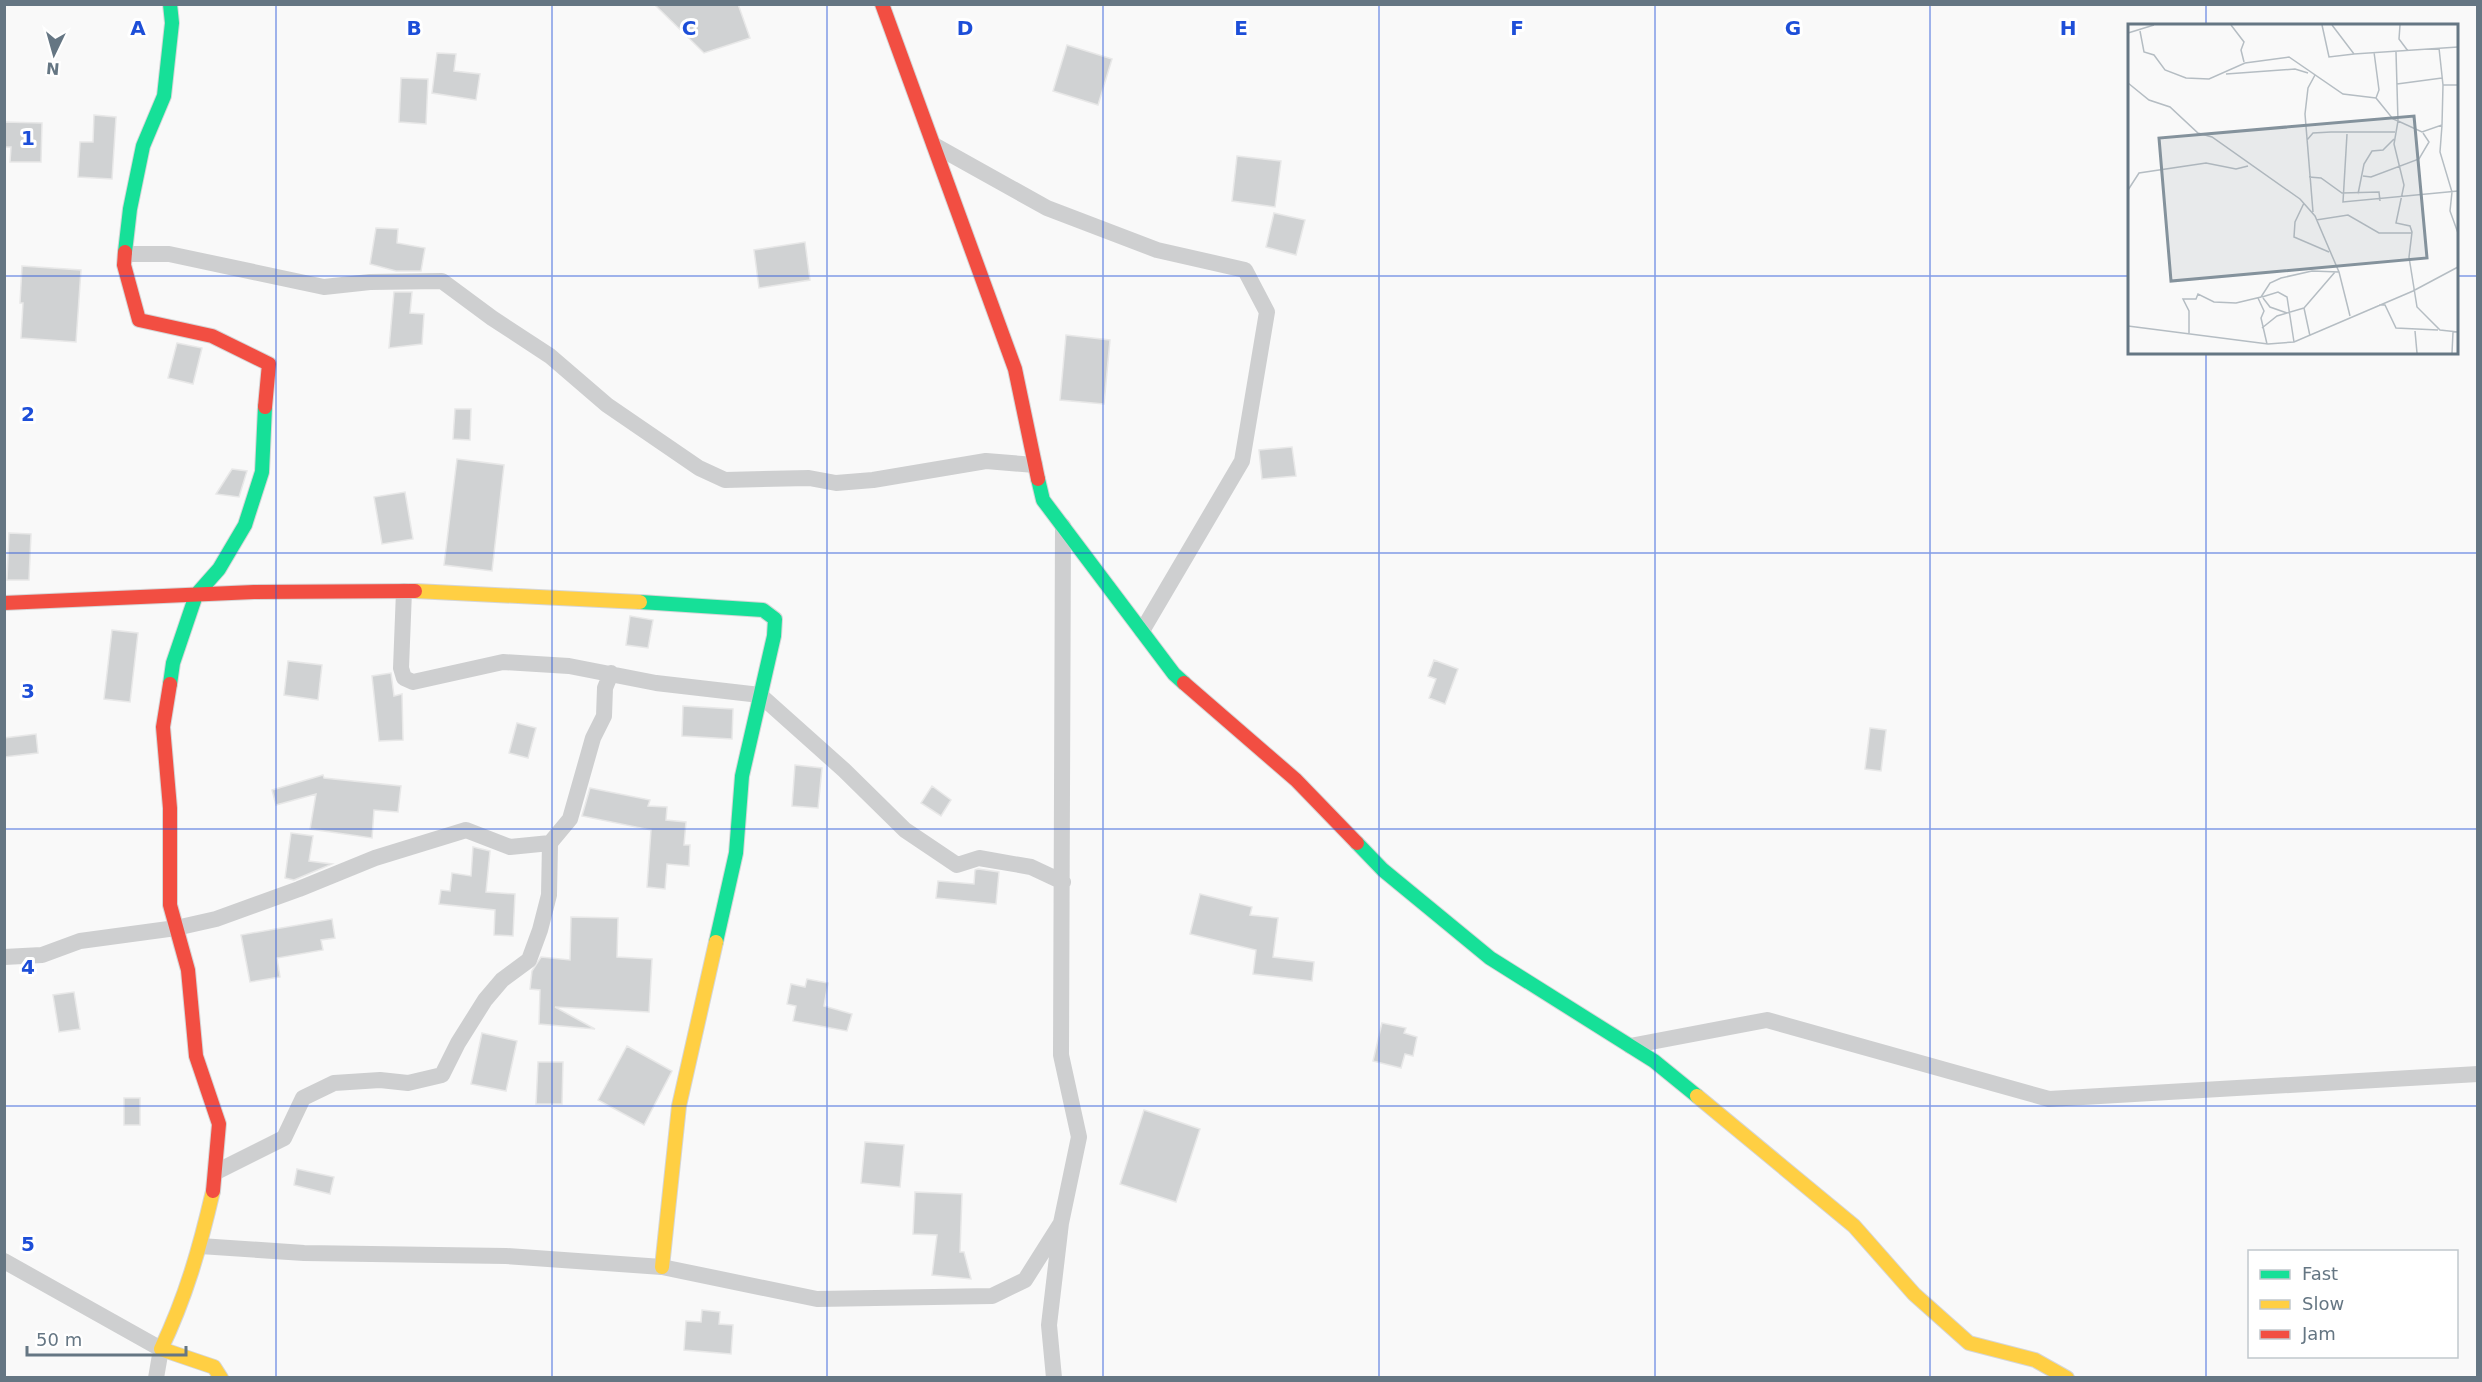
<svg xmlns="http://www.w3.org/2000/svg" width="2482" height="1382" font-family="'DejaVu Sans',sans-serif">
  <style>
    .building { fill: #d0d2d3; stroke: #e8e8e8; stroke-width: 1.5 }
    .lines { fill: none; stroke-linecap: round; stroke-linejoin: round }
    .fast-casing { stroke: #d5d6d7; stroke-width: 16 }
    .slow-casing { stroke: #d5d6d7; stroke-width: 16 }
    .jam-casing { stroke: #d5d6d7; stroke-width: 16 }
    .street { stroke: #cecfd0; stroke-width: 16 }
    .fast { stroke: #16e098; stroke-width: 14 }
    .slow { stroke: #ffcf43; stroke-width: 14 }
    .jam { stroke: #f24e42; stroke-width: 14 }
    .grid { fill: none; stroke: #1d4ed8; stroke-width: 1.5; stroke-opacity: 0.55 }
    .inset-road { fill: none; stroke: #b5bdc3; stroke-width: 1.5 }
    .view { fill: #84929c; fill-opacity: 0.15; stroke: #84929c; stroke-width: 3 }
    .inset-edge { fill: none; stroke: #657683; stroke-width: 3 }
    .grid-label { font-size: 20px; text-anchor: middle; font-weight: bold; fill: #1d4ed8; stroke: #fff; stroke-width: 6; stroke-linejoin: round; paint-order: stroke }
  </style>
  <rect width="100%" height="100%" fill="#f9f9f9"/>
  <!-- building -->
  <path class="building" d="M654,4h84l12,34 -46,15z
    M1067,45l45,14 -14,46 -45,-14z
    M437,53l19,1 -2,17 26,3 -4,26 -44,-7z
    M401,78l27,1 -2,45 -27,-2z
    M94,115l22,2 -4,62 -34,-2 2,-35h13z
    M4,122l38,1 -1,39h-31l1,-15h-7z
    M1237,156l44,5 -6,46 -43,-6z
    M1274,213l31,7 -9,35 -30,-8z
    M376,228l22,1 -1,14 28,5 -4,23h-25l-26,-7z
    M805,242l5,38 -51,8 -5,-38z
    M22,266l59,4 -5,72 -55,-4 2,-35h-3z
    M394,292h18l-2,21 14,1 -2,30 -33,4z
    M1066,335l44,5 -6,64 -44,-4z
    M177,343l25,5 -9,36 -25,-6z
    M455,409h16l-1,31 -17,-1z
    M1292,447l4,29 -34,3 -3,-29z
    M457,459l47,6 -12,106 -48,-6z
    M232,469l15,2 -8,26 -23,-3z
    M405,492l8,47 -31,5 -8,-47z
    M9,533l22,1 -2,46h-22z
    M630,616l23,4 -5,28 -22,-3z
    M112,630l26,3 -8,69 -26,-3z
    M1434,660l24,9 -13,35 -16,-6 7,-19 -8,-3z
    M288,661l34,4 -4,35 -34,-5z
    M391,673l3,23 8,-2 1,46 -24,1 -7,-65z
    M683,706l50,3 -1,30 -50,-3z
    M517,723l19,5 -8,30 -19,-5z
    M1870,728l16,2 -5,41 -16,-2z
    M36,734l2,19 -34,4v-19z
    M795,765l27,3 -4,40 -26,-2z
    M323,775l1,3 77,8 -3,26 -24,-2 -2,28 -62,-9 6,-35 -40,11 -4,-15z
    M932,786l19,14 -10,16 -20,-13z
    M590,788l60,12 -2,6 19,1 -1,13 20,2 -2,23h6l-1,21 -22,-2 -2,25 -18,-2 4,-57 -69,-14z
    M291,833l22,3 -4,25 23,3 -38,16 -9,-2z
    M473,847l17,4 -4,41 29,2 -2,42 -19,-1 1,-25 -56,-6 2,-14 9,1 2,-18 19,3z
    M978,869l21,3 -3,32 -60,-6 2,-17 36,3 1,-14z
    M1200,894l52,13 -2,8 28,3 -5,39 41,5 -2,19 -59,-7 3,-24 -66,-16z
    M571,917l47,1 -1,39 35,2 -3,53 -94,-5 40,22 -56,-5 1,-34 -10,-1 2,-18 9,-14 29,3z
    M332,919l3,19 -14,2 2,10 -46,8 3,19 -30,5 -9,-47z
    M807,979l21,4 -4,23 28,8 -5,17 -54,-10 3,-15 -9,-2 4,-20 14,3z
    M74,992l6,37 -21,3 -6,-37z
    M1382,1023l24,5 -2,5 13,4 -4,19 -8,-2 -4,14 -28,-7z
    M482,1033l35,8 -11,50 -35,-7z
    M627,1046l45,25 -28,54 -46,-25z
    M538,1062h25l-1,42h-26z
    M124,1098h16v27h-16z
    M1144,1110l56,19 -24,73 -56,-18z
    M865,1142l39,3 -4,42 -39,-4z
    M297,1169l37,8 -4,17 -36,-9z
    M915,1192l47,2 -2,58h4l7,27 -39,-4 5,-40 -24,-1z
    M702,1310l18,2 -1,12 14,1 -2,29 -47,-4 2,-29 15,1z"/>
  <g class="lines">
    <defs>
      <path id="fast" d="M125,252l5,-43 13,-63 21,-50 8,-73 -2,-19
        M1038,479l5,21 131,174 10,9
        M640,602l123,8 12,9 -1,17 -32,140 -6,77 -20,89
        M170,684l3,-21 23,-68 23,-26 26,-44 17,-53 3,-65
        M1357,843l26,27 107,88 164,103 43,35"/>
      <path id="slow" d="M415,591l225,11
        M1697,1096l157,130 60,68 55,49 66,17 32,18
        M213,1191c-13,56 -27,106 -52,158l53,18 7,11
        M662,1267l17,-161 37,-164"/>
      <path id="jam" d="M882,4l133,365 23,110
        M125,252l-1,13 15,55 73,16 57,28 -4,43
        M4,603l250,-11 161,-1
        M1184,683l112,97 61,63
        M170,684l-7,43 7,81v97l18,65 8,86 23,68 -6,67"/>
    </defs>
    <!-- fast casing -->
    <use href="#fast" class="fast-casing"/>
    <!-- slow casing -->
    <use href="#slow" class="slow-casing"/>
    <!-- jam casing -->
    <use href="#jam" class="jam-casing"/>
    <!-- street -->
    <path class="street" d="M934,145l113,63 110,42 88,20 22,42 -25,149 -100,170
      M125,254h44l155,33 46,-5 72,-1 50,37 58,38 57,49 92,63 26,12 84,-2 27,5 37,-3 113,-19 49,4
      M404,591l-3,77 3,10 9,4 90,-20 66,4 87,17 104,12 84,75 61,60 52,35 22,-7 52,9 32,15
      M4,957l38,-2 38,-14 96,-13 40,-9 83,-30 76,-31 91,-28 44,17 40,-4
      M1630,1046l137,-26 282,79 429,-25
      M216,1172l68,-34 19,-40 31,-15 46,-3 28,3 34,-8 16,-32 27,-43 17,-20 27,-20 11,-30 9,-35 1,-52 20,-24 23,-81 11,-22 1,-28 6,-15
      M200,1246l104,7 202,3 156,11 155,32 175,-3 33,-16 36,-57
      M4,1261l157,88 -5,29
      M1054,1378l-5,-53 12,-102 18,-86 -18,-82 2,-529"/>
    <!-- fast -->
    <use href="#fast" class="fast"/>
    <!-- slow -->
    <use href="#slow" class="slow"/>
    <!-- jam -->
    <use href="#jam" class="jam"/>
  </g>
  <!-- grid -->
  <path class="grid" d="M276,4v1374M552,4v1374M827,4v1374M1103,4v1374M1379,4v1374M1655,4v1374M1930,4v1374M2206,4v22M4,276h2126M2456,276h22M2206,352v1026M4,553h2474M4,829h2474M4,1106h2474"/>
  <!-- overview -->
  <g transform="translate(2128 24)">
    <rect width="330" height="330" fill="#f9f9f9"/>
    <path class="inset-road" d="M103,1l13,17 -3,8 3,12M194,1l7,32 25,-3M204,1l22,29 104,-7M272,1l-1,14 9,12M12,7l4,21 10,3 11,15 21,8 23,1 36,-16 44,-6 54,37 33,4M0,9l26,-8M311,24l4,37h15M246,28l5,38 -3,8 17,21 5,2 -4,23 10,41 -8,38 14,3 2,6 -3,25 8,50 23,23 18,2M268,28l2,69 24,11 20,-7 1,-40M98,50l69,-5 13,4M0,59l21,17 21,7 28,26 14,4 88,62 15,17 24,56 11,44M269,60l45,-6M314,101l-2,27 12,40 -2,19 8,22M219,110l-4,68 115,-11M179,116l6,-7 18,-1h64M235,152l8,1 48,-18 10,-17 -6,-9M181,153l12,1 21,15 37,-1 1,9M0,166l11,-17 67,-10 30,6 12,-3M230,170l6,-30 8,-13 11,-1 11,-11M176,179l-9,19 -1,15 35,15M185,188l-8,-98 3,-26 7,-13M188,196l32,-5 31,18h33M134,273l16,-5 9,5 7,45M130,274l6,13 -3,7 6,26M135,274l7,9 17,6M251,281h6l11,23 42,2M176,284l31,-36M0,302l140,18 26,-2 119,-51 45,-24M134,304l15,-12 27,-8 6,28M287,307l2,22M61,309v-22l-6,-12h13l2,-5 16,8 22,1 25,-6 9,-14 11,-5 31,-7 27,1M324,329l1,-21"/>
    <path class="view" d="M286,92l13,142 -256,23 -12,-143z"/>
    <rect width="330" height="330" class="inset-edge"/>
  </g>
  <g class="grid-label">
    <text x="138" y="35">A</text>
    <text x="414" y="35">B</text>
    <text x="689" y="35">C</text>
    <text x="965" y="35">D</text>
    <text x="1241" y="35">E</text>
    <text x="1517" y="35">F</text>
    <text x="1793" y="35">G</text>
    <text x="2068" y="35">H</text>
    <text x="28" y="145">1</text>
    <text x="28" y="421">2</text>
    <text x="28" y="698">3</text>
    <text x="28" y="974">4</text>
    <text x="28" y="1251">5</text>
  </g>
  <!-- border -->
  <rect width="2482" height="1382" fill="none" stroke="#657683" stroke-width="12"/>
  <!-- legend -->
  <rect x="2248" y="1250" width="210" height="108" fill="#ffffff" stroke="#c1c8cd" stroke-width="1.5"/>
  <rect x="2260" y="1270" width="30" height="9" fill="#16e098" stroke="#c1c8cd" stroke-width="1.5"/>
  <text x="2302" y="1280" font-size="18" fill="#657683">Fast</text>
  <rect x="2260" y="1300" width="30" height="9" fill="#ffcf43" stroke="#c1c8cd" stroke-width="1.5"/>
  <text x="2302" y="1310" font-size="18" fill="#657683">Slow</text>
  <rect x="2260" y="1330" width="30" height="9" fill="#f24e42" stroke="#c1c8cd" stroke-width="1.5"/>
  <text x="2302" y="1340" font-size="18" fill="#657683">Jam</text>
  <!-- north arrow -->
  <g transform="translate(54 54) rotate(185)" stroke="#ffffff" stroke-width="4.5" paint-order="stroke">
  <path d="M0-4.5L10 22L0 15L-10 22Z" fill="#657683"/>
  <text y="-9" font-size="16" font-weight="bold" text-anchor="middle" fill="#657683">N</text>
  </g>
  <!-- scale -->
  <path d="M27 1346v9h159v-9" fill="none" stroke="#657683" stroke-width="3"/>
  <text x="36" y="1346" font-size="18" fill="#657683" stroke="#ffffff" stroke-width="4.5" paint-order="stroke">50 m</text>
</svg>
